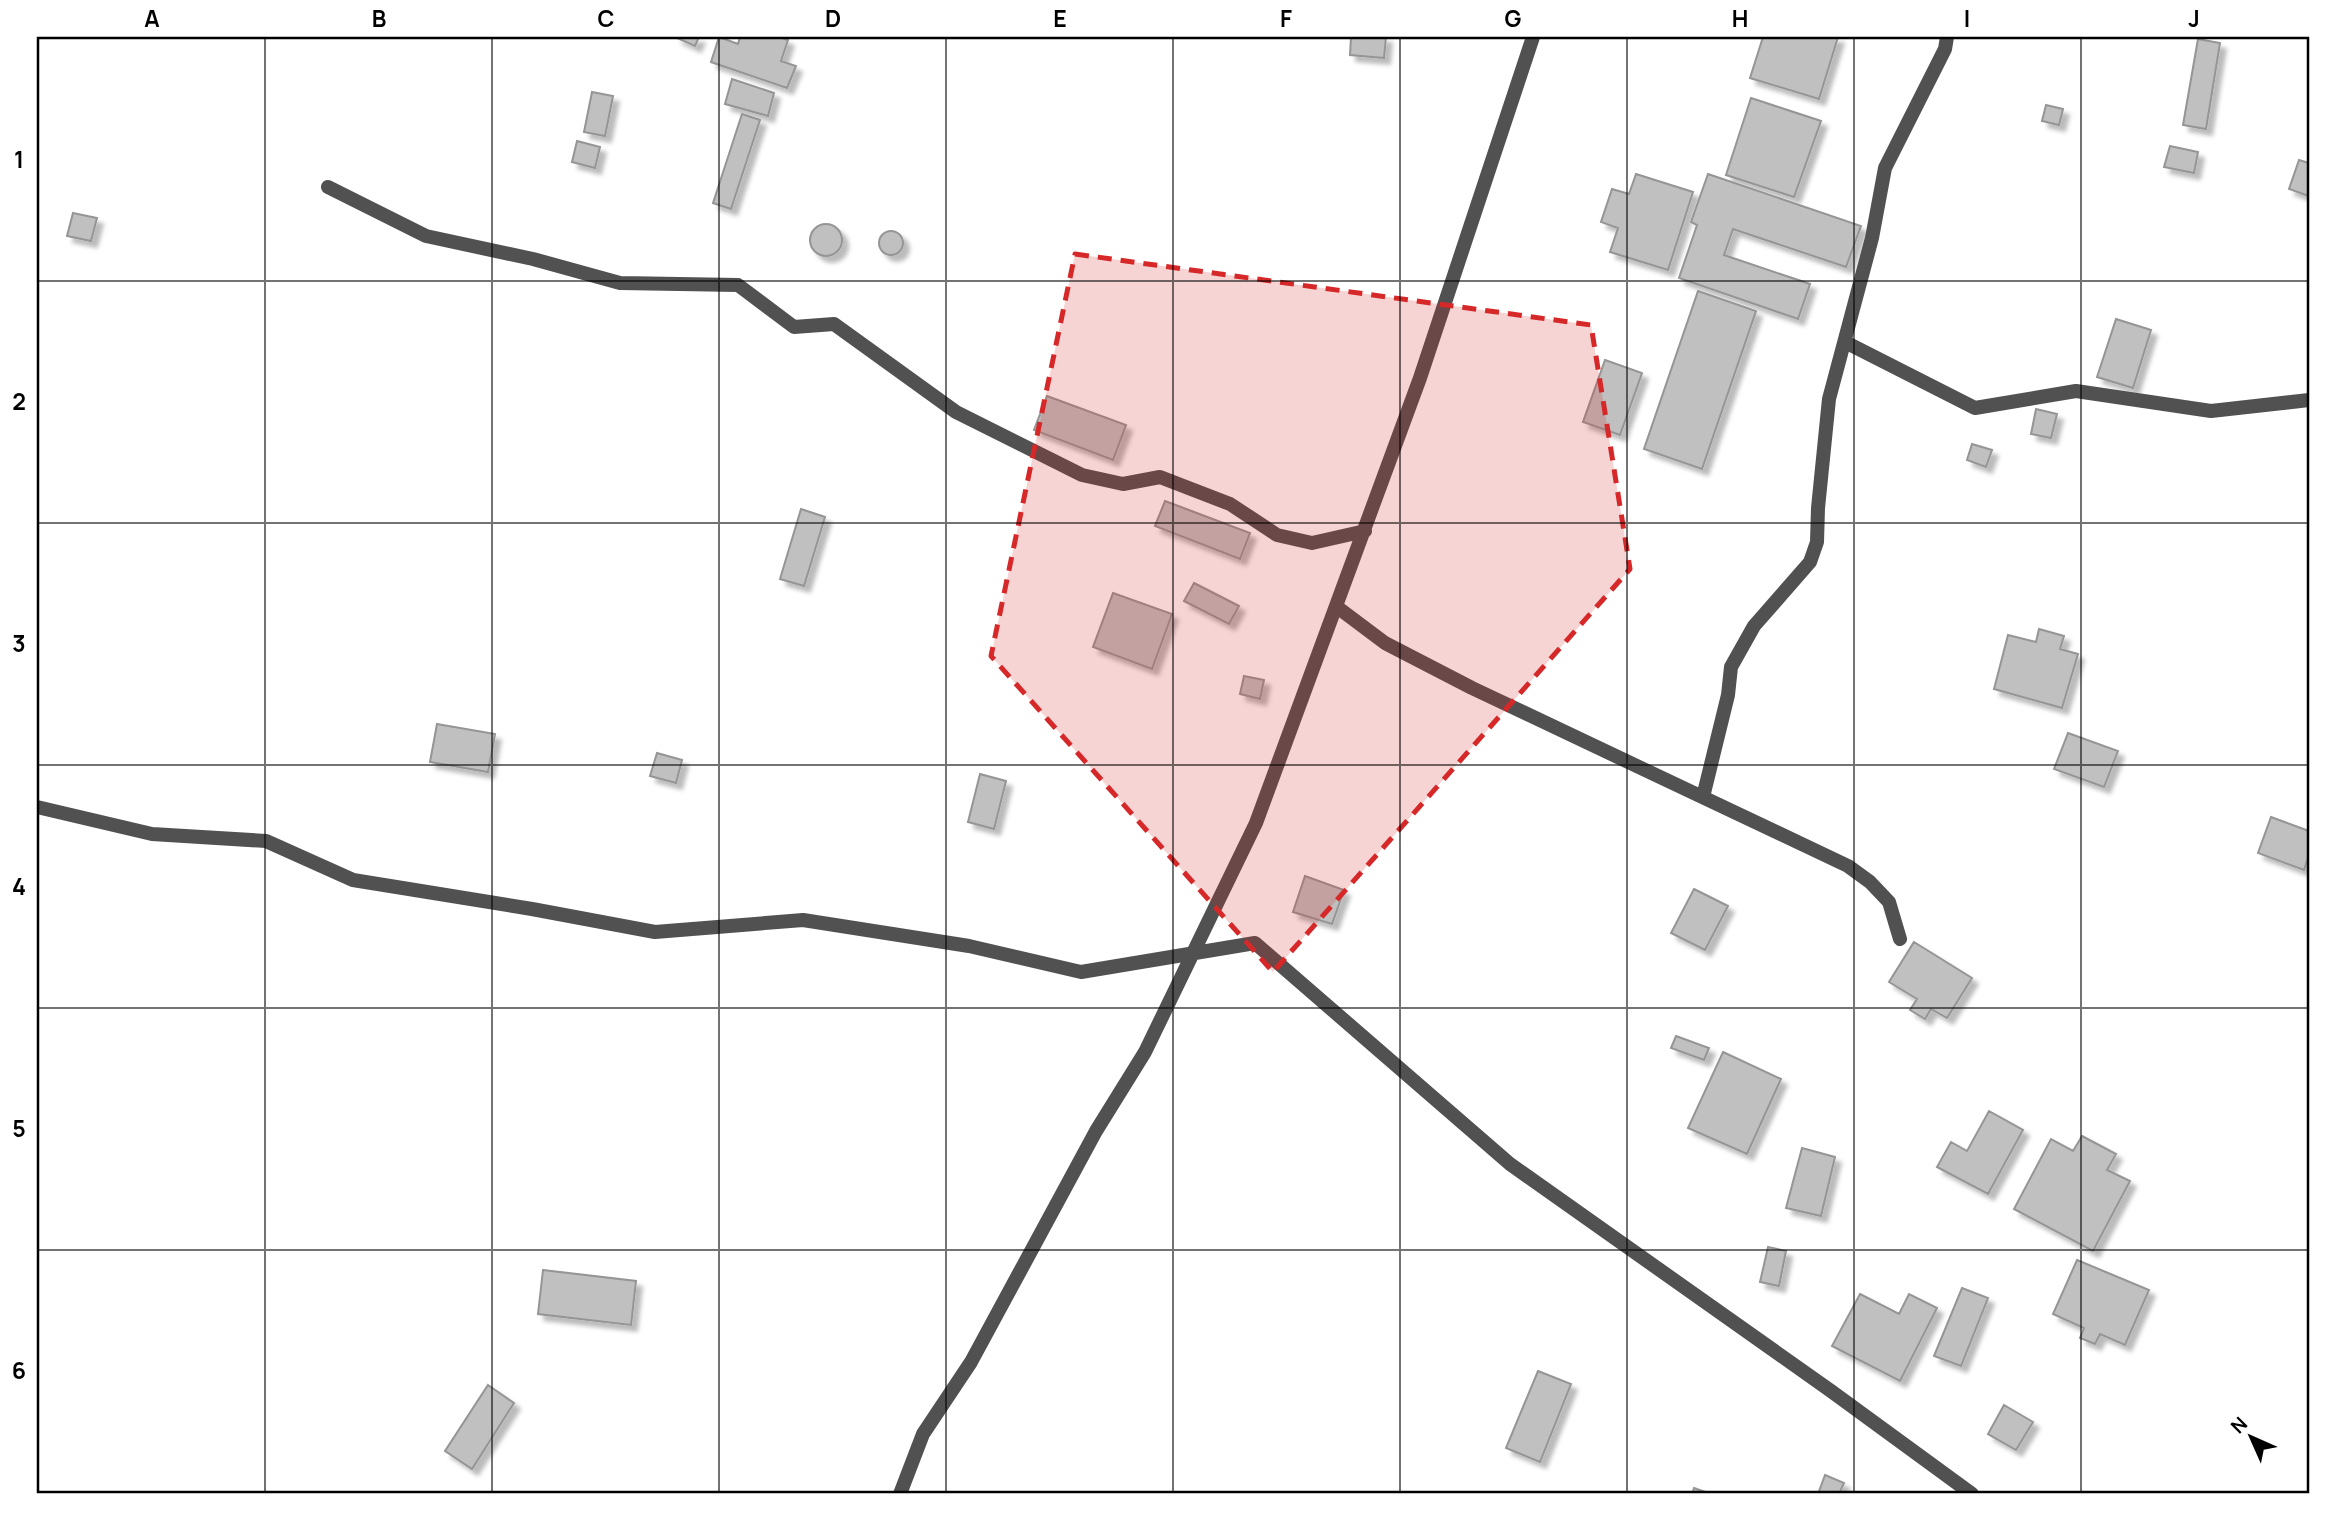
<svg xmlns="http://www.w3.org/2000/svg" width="2346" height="1531" font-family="Manrope,sans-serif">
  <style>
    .building { fill: #c0c0c0; stroke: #959595; stroke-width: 2; filter: url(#shadow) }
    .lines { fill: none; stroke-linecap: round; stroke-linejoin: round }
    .minor { stroke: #515151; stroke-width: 14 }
    .marked { fill: #d62828; fill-opacity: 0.2; stroke: #d62828; stroke-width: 5; stroke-dasharray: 14 9; stroke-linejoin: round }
    .grid { fill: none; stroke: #000; stroke-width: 2; stroke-opacity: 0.55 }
    .neatline { fill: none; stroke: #000; stroke-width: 2.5 }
    .grid-label { font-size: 23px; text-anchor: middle; font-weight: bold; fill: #000 }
  </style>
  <defs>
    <filter id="shadow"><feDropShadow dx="6" dy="6" stdDeviation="2" flood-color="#0004"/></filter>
  </defs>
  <rect width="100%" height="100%" fill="#fff"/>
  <!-- building -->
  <path class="building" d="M675,37h24l-4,9z
    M719,37l19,7 2,-7h39l9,3 -7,21 15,5 -9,22 -76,-26z
    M1351,37h35l-2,21 -34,-3z
    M1763,37h75l-19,62 -69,-21z
    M2198,39l22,4 -14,86 -23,-4z
    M732,79l42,14 -6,23 -43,-12z
    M592,92l21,4 -8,40 -21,-4z
    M1751,98l70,23 -27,76 -68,-22z
    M2046,105l17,4 -4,16 -17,-4z
    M742,114l18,6 -29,89 -18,-6z
    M577,141l23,6 -5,21 -23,-6z
    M2170,146l28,6 -4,21 -30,-6z
    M2299,160l10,3v33l-20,-7z
    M1636,174l57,18 -25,78 -58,-18 8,-24 -17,-6 11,-33 17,5z
    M1708,174l153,52 -15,41 -113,-38 -9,26 86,29 -12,35 -119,-41 18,-53 -6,-3z
    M73,213l24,5 -6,23 -24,-5z
    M810 240a16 16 0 1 1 32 0a16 16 0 1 1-32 0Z
    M879 243a12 12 0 1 1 24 0a12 12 0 1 1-24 0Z
    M1698,291l58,20 -54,158 -58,-20z
    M2116,319l35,11 -18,58 -36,-11z
    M1605,360l37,13 -22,62 -37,-13z
    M1047,396l79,29 -13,35 -79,-30z
    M2036,409l21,5 -6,24 -20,-4z
    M1972,444l20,6 -6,17 -19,-7z
    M1165,501l85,32 -10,26 -85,-33z
    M801,509l24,8 -21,69 -24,-7z
    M1194,583l45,23 -10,18 -45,-23z
    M1113,593l59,21 -20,55 -59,-22z
    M2039,629l25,7 -4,13 18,5 -16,54 -68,-19 14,-54 28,7z
    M1244,676l20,4 -4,19 -20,-5z
    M437,724l58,10 -7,38 -58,-10z
    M2068,733l50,18 -14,36 -50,-18z
    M657,753l25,7 -6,23 -26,-7z
    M980,774l26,7 -12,48 -26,-7z
    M2271,817l38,14v24l-5,15 -46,-17z
    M1305,876l39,14 -12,34 -39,-12z
    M1694,889l34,17 -23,44 -34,-17z
    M1914,942l58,36 -25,40 -16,-9 -6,10 -15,-9 7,-11 -28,-17z
    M1676,1036l33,12 -5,12 -33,-12z
    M1723,1052l58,27 -34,75 -59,-26z
    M1989,1111l34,19 -35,64 -51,-27 14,-25 16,9z
    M2082,1136l34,18 -9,16 23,11 -37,70 -79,-42 37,-70 22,12z
    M1802,1148l33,9 -14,59 -35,-8z
    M1768,1247l18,4 -7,35 -19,-4z
    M2077,1260l72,30 -24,55 -25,-11 -5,10 -15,-6 4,-10 -31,-14z
    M543,1270l93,11 -5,44 -93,-11z
    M1962,1288l26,10 -27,68 -27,-10z
    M1860,1294l39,20 10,-20 28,14 -37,73 -68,-35z
    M1538,1371l33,13 -31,78 -34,-14z
    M488,1385l26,18 -42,66 -27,-18z
    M2004,1405l29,17 -17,28 -28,-16z
    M1825,1475l19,8 -5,11h-21z
    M1694,1488l17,6h-19z"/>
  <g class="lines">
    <!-- minor -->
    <path class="minor" d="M328,187l98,49 107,23 87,24 118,2 56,42 40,-3 122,88 126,63 41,9 37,-7 70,27 47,31 35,8 53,-12
      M1845,342l130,66 101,-17 135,20 98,-11
      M1337,607l48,36 87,45 376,178 22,16 19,20 11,37
      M1703,797l25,-102 3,-28 23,-41 56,-64 7,-20 1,-34 11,-109 43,-161 13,-70 60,-119 2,-12
      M37,807l115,27 114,7 87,39 179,29 123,23 148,-12 166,26 112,26 174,-29 255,221 321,227 141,103
      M900,1494l23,-60 48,-72 125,-231 49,-79 111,-229 164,-445 113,-341"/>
  </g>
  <!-- marked area -->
  <path class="marked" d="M1075,254l516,71 39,244 -357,403 -282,-316z"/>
  <!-- grid -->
  <path class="grid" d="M265,37v1457M492,37v1457M719,37v1457M946,37v1457M1173,37v1457M1400,37v1457M1627,37v1457M1854,37v1457M2081,37v1457M37,281h2272M37,523h2272M37,765h2272M37,1008h2272M37,1250h2272"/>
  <!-- border -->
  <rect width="2346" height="1531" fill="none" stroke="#ffffff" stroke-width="77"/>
  <!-- north arrow -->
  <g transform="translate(2251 1437) rotate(315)" stroke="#ffffff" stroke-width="5" paint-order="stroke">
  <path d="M0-5L12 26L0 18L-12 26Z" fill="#000000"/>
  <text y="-10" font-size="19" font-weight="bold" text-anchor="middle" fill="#000000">N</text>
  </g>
  <rect x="38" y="38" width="2270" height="1454" class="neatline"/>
  <g class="grid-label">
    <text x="152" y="27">A</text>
    <text x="379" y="27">B</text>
    <text x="606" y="27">C</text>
    <text x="833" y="27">D</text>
    <text x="1060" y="27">E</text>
    <text x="1286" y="27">F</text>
    <text x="1513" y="27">G</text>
    <text x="1740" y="27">H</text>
    <text x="1967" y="27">I</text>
    <text x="2194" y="27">J</text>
    <text x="19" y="168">1</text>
    <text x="19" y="410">2</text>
    <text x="19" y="652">3</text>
    <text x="19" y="895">4</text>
    <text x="19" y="1137">5</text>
    <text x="19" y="1379">6</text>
  </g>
</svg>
